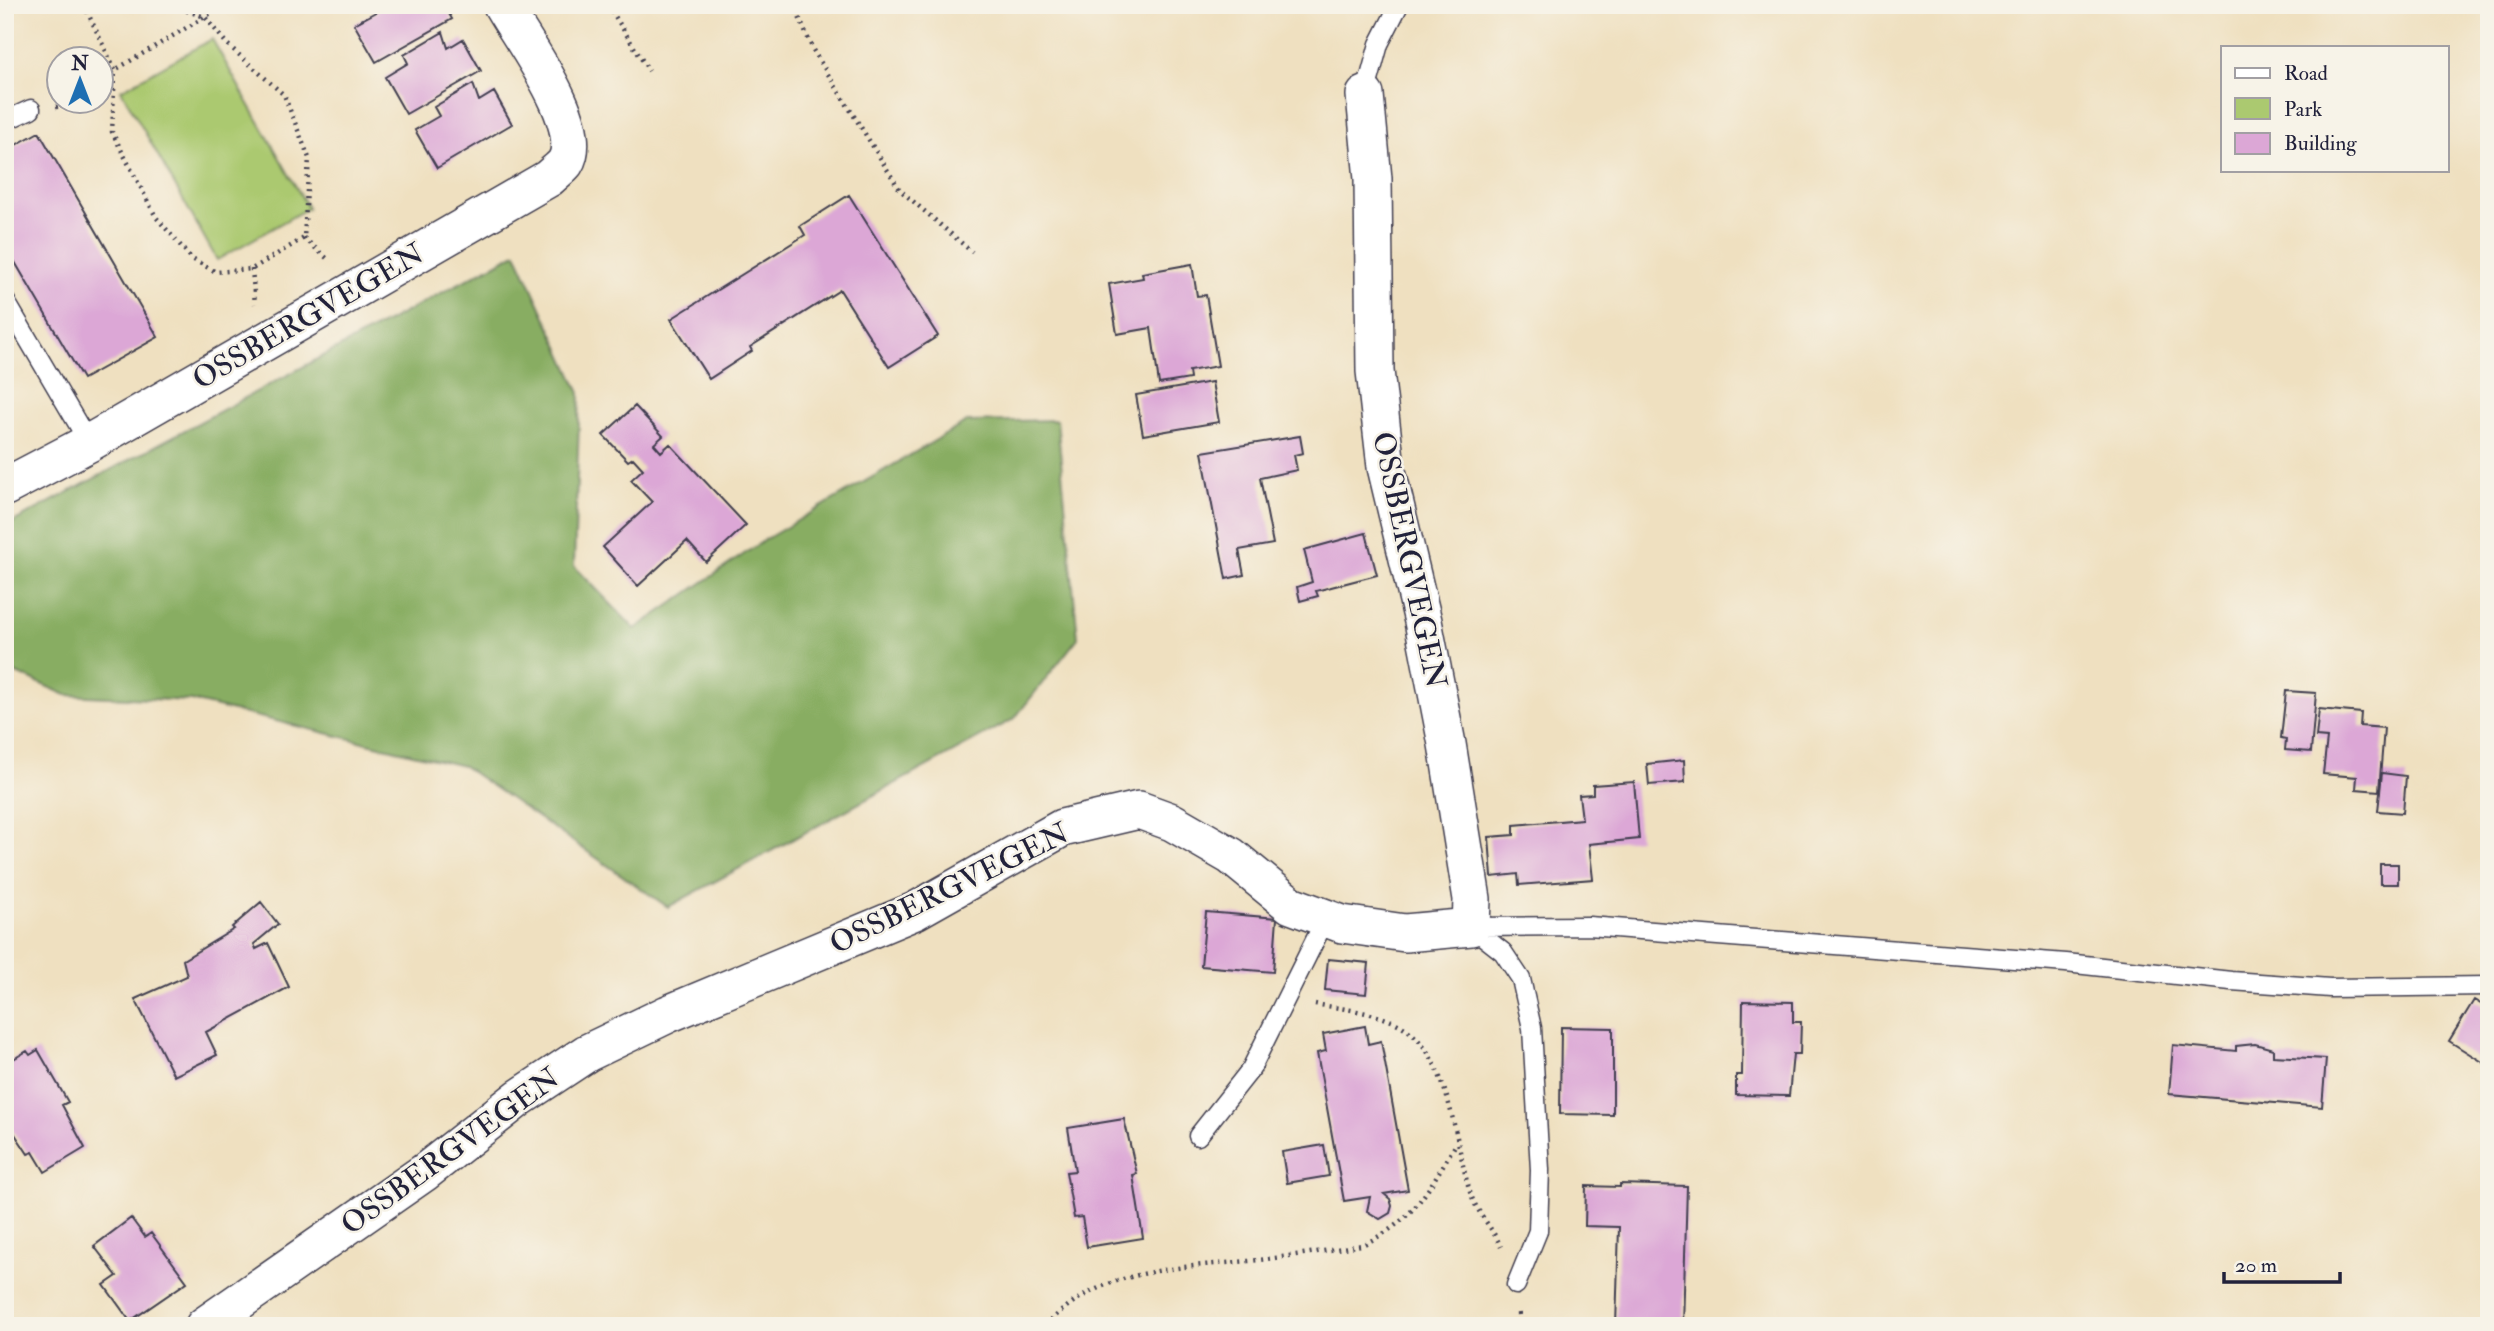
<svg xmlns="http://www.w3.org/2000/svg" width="2494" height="1331" font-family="'IM FELL Double Pica',serif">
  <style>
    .green { fill: #abc970; stroke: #667656; stroke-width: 2 }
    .forest { fill: #88ad62; stroke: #55684e; stroke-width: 2 }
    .building { fill: #dca7d6 }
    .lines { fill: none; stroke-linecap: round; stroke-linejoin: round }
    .lane-casing { stroke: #413e4f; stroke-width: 21 }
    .street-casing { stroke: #413e4f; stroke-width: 40 }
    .path { stroke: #413e4f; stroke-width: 4.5; stroke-dasharray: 2 5; stroke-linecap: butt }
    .lane { stroke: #fff; stroke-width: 18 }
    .street { stroke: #fff; stroke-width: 37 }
    .labels { text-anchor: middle; stroke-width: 5; stroke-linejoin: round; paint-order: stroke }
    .street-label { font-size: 30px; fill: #22223b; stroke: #f7f3e8 }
  </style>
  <rect width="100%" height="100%" fill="#f7f3e8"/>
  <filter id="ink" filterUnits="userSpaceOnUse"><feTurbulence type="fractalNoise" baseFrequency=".0143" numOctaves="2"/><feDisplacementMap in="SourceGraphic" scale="14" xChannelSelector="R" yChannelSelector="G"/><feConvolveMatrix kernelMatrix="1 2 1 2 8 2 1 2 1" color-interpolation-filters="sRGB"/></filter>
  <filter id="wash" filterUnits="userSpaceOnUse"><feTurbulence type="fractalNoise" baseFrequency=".00686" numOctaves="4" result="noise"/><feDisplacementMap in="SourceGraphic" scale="28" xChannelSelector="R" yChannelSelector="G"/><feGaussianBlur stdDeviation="1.57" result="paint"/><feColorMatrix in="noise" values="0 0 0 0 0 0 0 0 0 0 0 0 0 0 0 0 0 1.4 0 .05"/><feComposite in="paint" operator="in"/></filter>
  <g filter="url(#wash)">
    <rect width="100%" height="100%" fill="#efe0c0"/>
    <!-- green -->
    <path class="green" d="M212,39l96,169 -91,52 -96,-170z"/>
    <!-- forest -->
    <path class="forest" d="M516,253l64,140 -6,173 61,63 131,-90 201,-117 90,-2 21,218 -64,81 -346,188 -205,-141 -271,-65 -126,-6 -61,-27v-141l4,-3z"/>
    <g id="blocks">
      <!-- building -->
      <path class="building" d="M375,5h69l8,14 -76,43 -22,-38 24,-13z
        M443,32l5,16 15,-9 18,32 -75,43 -21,-37 23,-14 -4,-8z
        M473,84l6,17 15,-9 18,32 -75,44 -22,-38 24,-14 -5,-9z
        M39,132l119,205 -75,42 -78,-134v-94z
        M849,195l89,141 -49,31 -49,-77 -90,57 2,4 -43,28 -38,-60 134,-84 -5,-9z
        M1192,264l5,32 9,-1 12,71 -29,5 1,8 -31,5 -8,-56 -34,6 -8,-50 34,-6 -1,-5z
        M1212,382l7,40 -76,13 -7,-40z
        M635,406l28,30 -9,8 7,8 9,-8 76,81 -40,37 -19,-21 -49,45 -35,-39 49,-45 -21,-22 12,-11 -10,-11 -5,3 -25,-26z
        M1300,436l3,17 -9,2 3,15 -37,8 13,66 -34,6 5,25 -18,4 -24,-127z
        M1366,533l11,42 -61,16 2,5 -18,5 -3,-14 15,-5 -8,-32z
        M2286,691l30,2 -5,59 -26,-2 1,-11 -5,-1z
        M2319,709l42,4 -1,13 24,2 -5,63 -23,-2 1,-12 -34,-3 4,-36 -11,-1z
        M1684,760l1,22 -36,3 -2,-21z
        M2382,773l24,3 -3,37 -25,-2z
        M1634,782l5,57 -50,5 4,35 -74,6 -1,-11 -26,3 -3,-40 25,-2v-10l68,-6 -3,-24 14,-1v-9z
        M2380,864h18v20h-18z
        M261,902l17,22 -24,20 2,5 12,-6 21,44 -83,45 11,23 -43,21 -39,-77 52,-23 -4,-16 51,-31 -2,-2z
        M1206,912l71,6 -4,54 -72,-6z
        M1328,959l41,4 -3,31 -41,-4z
        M2474,1000l15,9v57l-40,-25z
        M1743,1001l50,1v20h8l-1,32h-7l-4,42 -53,-1v-20h6z
        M1365,1026l3,18 13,-3 27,149 -24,4 6,5 2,7 -2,7 -10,6 -13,-8 3,-14 -26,4 -27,-148 9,-2 -3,-17z
        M1561,1027l52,1v87l-53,-1z
        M2255,1044l18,5v7l53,3 -4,48 -153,-13 4,-49 63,6v-5z
        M38,1050l30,52 -6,3 23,43 -40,24 -12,-20 -5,2 -23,-35v-55l22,-13 3,4z
        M1124,1119l13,55 -4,1 10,63 -56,9 -5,-30 -8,1 -8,-46 9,-1 -7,-43z
        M1324,1145l5,31 -42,7 -5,-31z
        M1620,1184l67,2 -4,140h-67l3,-99 -34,-1 1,-40 34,1z
        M131,1218l14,19 6,-4 36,49 -57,39 -26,-36 13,-9 -23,-30z"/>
    </g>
  </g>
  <g filter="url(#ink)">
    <use href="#blocks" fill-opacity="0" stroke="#413e4f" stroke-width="2"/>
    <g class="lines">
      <defs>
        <path id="lane" d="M1365,95l14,-51 20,-39
          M5,121l26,-12
          M5,300l84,143
          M1471,927l118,-1 477,37 165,18 99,7 159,-2
          M1471,927l32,25 18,27 11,49 8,142 -2,61 -22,54
          M1198,1136l53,-67 75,-151"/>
        <path id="street" d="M5,487l84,-44 460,-265c5,-5 12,-10 16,-15 23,-37 -44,-124 -63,-158
          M204,1326l221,-154 94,-74 68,-45 81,-39 247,-103 147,-83 77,-18 33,12 59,34 60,49 51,19 63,9 66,-6 1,-28 -25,-155 -24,-123 -37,-154 -11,-96 -2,-192 -8,-84"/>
      </defs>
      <!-- lane casing -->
      <use href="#lane" class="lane-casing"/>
      <!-- street casing -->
      <use href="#street" class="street-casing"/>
      <!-- path -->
      <path class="path" d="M84,5l31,65 -3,62 44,85 36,42 24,13 36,-3 52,-31 5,-80 -25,-63 -57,-51 -22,-27 -32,-11 -17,-1
        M608,5l41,66
        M794,5l19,45 87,140 72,62
        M102,82l13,-12 110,-65
        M56,107l21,-2 4,-3
        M304,238l26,23
        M252,269l3,35
        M1315,1004c27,5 57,7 83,20 52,27 56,117 72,168 6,20 23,36 31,55
        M1519,1313l1,13
        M1046,1326c55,-62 146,-58 221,-67 31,-4 63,-9 95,-14 54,-25 64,-53 94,-101"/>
      <!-- lane -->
      <use href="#lane" class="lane"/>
      <!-- street -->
      <use href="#street" class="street"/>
    </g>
  </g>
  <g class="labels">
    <!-- street labels -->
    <g class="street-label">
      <text transform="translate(308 316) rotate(-30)" y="10">OSSBERGVEGEN</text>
      <text transform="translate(1410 560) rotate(78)" y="10">OSSBERGVEGEN</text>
      <text transform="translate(949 888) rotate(-26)" y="10">OSSBERGVEGEN</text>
      <text transform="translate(450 1151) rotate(-36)" y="10">OSSBERGVEGEN</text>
    </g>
  </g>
  <!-- margin -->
  <rect width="2494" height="1331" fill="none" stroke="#f7f3e8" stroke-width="28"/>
  <!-- legend -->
  <rect x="2221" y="46" width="228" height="126" fill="#f7f3e8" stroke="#a29fa3" stroke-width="2"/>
  <rect x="2235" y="68" width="35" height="10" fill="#ffffff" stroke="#a29fa3" stroke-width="2"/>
  <text x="2284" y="80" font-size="21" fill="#22223b">Road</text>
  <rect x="2235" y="98" width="35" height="21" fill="#abc970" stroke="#a29fa3" stroke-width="2"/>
  <text x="2284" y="116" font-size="21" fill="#22223b">Park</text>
  <rect x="2235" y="133" width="35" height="21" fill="#dca7d6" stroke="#a29fa3" stroke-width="2"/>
  <text x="2284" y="150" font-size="21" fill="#22223b">Building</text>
  <!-- north arrow -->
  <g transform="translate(80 80)"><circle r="33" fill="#f7f3e8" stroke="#a29fa3" stroke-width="2"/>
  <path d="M0-5L12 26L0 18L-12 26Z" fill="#1f6fb2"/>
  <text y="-10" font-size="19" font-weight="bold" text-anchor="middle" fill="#22223b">N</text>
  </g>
  <!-- scale -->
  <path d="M2224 1272v10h116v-10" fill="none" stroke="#22223b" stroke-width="3.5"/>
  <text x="2235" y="1272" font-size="21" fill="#22223b" stroke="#f7f3e8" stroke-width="5" paint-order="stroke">20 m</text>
</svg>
